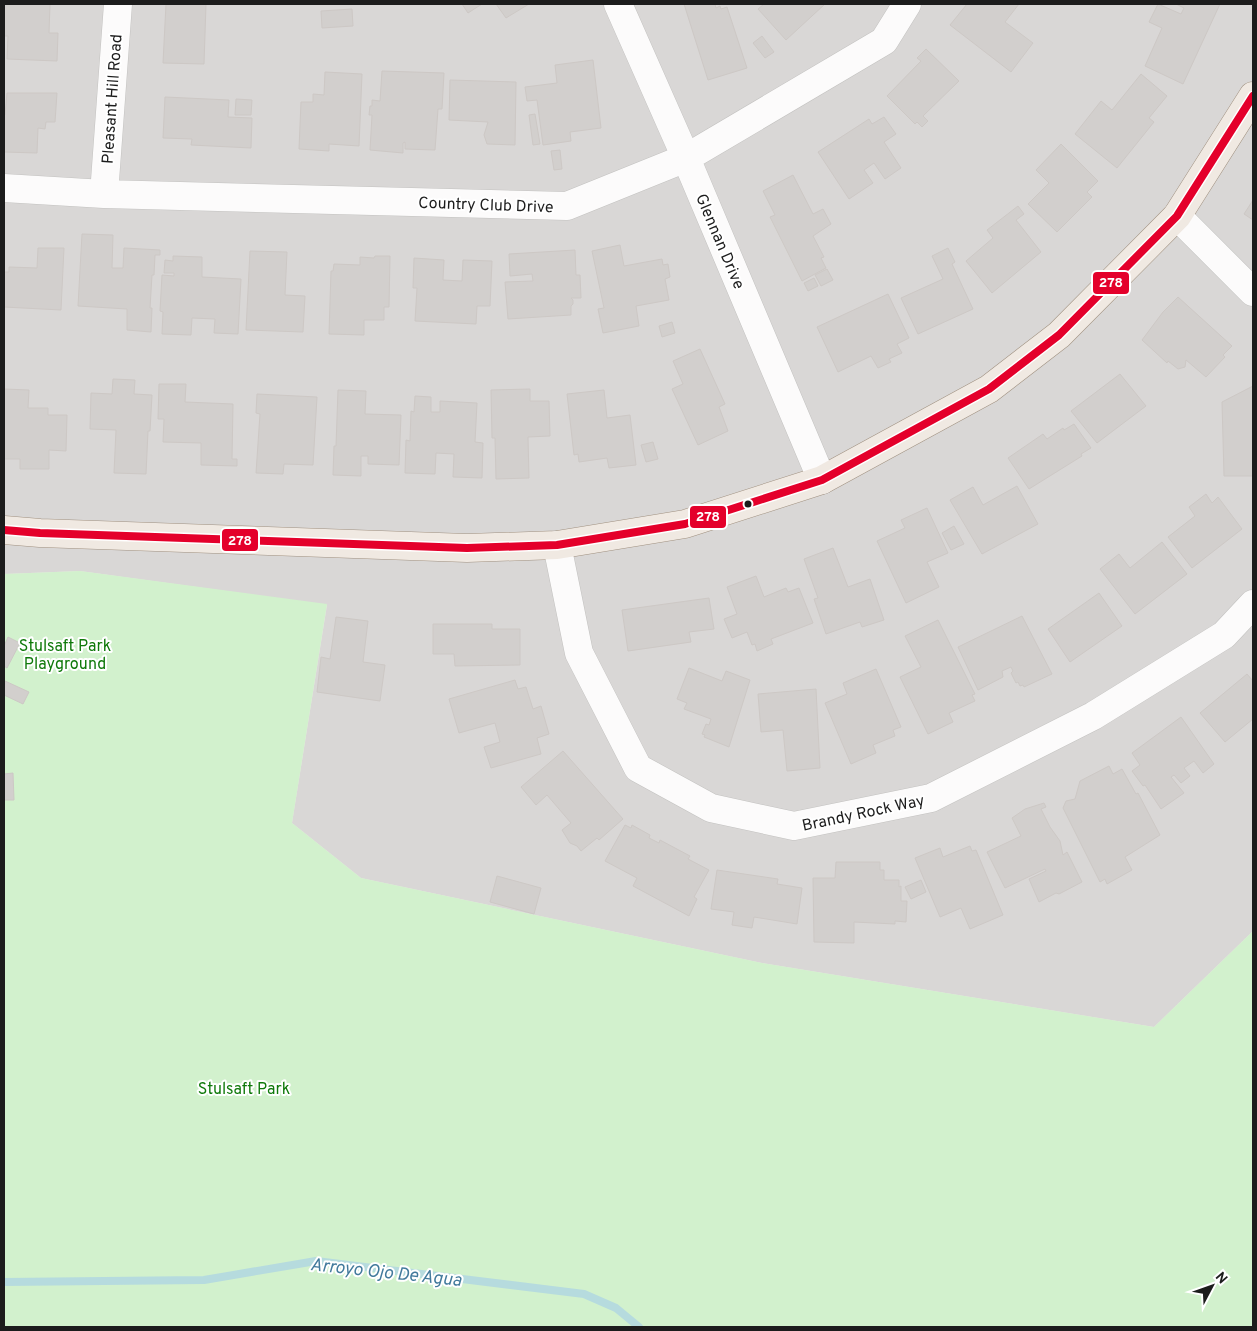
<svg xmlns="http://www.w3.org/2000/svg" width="1257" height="1331" font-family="Overpass,sans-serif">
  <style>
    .residential { fill: #d9d7d6 }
    .park { fill: #d2f1cd }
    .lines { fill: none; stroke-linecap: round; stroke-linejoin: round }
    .stream { stroke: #b6dbde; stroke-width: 8 }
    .building { fill: #d2cfcd; stroke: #cdc8c5 }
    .minor-casing { stroke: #c3c2c0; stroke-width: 29 }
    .major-casing { stroke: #a09181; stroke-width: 29 }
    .minor { stroke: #fcfbfb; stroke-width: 28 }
    .major { stroke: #f0e9e2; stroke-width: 28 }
    .bus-1-casing { stroke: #fff; stroke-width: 11 }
    .bus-1 { stroke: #e4002b; stroke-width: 8 }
    .bus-dot { fill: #1c1c1c; stroke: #fff; stroke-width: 2 }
    .labels { text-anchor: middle; stroke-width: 4; stroke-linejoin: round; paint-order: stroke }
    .street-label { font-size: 16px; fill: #1c1c1c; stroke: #fff }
    .park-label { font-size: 16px; fill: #0f790a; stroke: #fff }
    .water-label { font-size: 18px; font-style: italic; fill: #427a9c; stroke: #fff }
    .line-badge { stroke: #fff; stroke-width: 2 }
    .badge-label { font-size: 14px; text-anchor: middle; font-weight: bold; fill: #fff }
  </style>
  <rect width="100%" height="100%" fill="#eae7e4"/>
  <!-- residential -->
  <path class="residential" d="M4,4h1249v927l-99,96 -392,-64 -401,-85 -69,-55 35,-218 -247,-34 -76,3z"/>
  <!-- park -->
  <path class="park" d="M80,571l247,33 -35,219 69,55 401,85 392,64 99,-96v396h-1249v-753z"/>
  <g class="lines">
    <!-- stream -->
    <path class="stream" d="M4,1282l200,-2 112,-19 268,33 32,14 23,19"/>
  </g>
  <!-- building -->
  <path class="building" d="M4,4h46l-1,29h9l-1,28 -50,-2 1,-23h-4z
    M166,4h40l-2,60 -41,-1z
    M462,4h20l-14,9z
    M496,4h33l-23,14z
    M684,4h31l1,4 4,-2 1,3 6,-2 20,61 -39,12z
    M764,4h61l-39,36 -28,-31z
    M967,4h52l-14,18 28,21 -22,29 -61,-47z
    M1158,4l23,10 3,-6 -8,-4h44l-37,80 -38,-18 17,-38 -13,-6z
    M352,9l1,17 -31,2 -1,-17z
    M762,36l12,16 -9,6 -12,-15z
    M926,49l33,32 -36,35 5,5 -6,6 -5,-5 -2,2 -28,-28 34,-35 -4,-3z
    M593,60l8,68 -31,4 1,9 -28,4 -6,-45 -10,1 -2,-14 32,-4 -2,-18z
    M382,71l62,2 -2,36h-4l-3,41 -30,-1v-7l-2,1v10l-33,-3 2,-35h-3l1,-9h2v-6l8,1z
    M325,72l37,2 -3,72 -30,-2v7l-30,-2 2,-47h12v-8l11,1z
    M1141,74l26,22 -18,22 5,4 -37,46 -42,-34 26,-33 11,9z
    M450,80l66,2 -1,63 -28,-1 -3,-9 4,-13 -39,-2z
    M7,93h50l-2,29h-9l-1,7 -7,-1 -1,25 -33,-1v-37h1z
    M165,97l64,3 -1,17 24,1 -1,30 -60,-3 1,-6 -29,-1z
    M236,99l16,1 -1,15h-16z
    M535,114l5,30 -7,1 -4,-30z
    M884,117l12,17 -12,8 17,26 -16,11 -11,-16 -10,7 9,13 -24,16 -31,-47 51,-33 3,5z
    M1061,144l37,37 -11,11 5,5 -35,35 -29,-28 21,-21 -13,-13z
    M560,150l2,19 -8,1 -3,-19z
    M793,175l20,39 10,-5 8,15 -18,12 11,21 -3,1 5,10 -24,13 -32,-64 5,-2 -12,-24z
    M1253,200v20l-9,-6z
    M1018,206l6,8 -8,6 25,32 -49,41 -26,-32 27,-23 -6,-8z
    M82,234l31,1 -1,33h11l1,-20 36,2v5h-5l-1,20h-2l-2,33h2l-1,24 -24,-2v-21l-49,-3z
    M620,245l4,21 38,-7 1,6 5,-1 2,13 -5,2 4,21 -33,6 3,20 -36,7 -5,-24 6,-1 -12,-57z
    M38,248h26l-3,62 -57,-3v-35h5v-5l28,1z
    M948,248l7,14 -3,2 21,45 -55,25 -17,-36 42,-19 -11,-23z
    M575,250l1,25h4l1,23h-10l2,2v4l-2,2v9l-63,4 -3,-37 28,-1 -1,-7 -22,2 -1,-22z
    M250,251l37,1 -2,43 20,1 -2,36 -57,-2z
    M173,256l29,1v20l39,2 -3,55 -24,-1 1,-14 -23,-1 -1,17 -29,-1 1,-22 -3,-1 2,-36 12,1v-3h-10l1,-13 8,1z
    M375,256h15l-1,51h-5v13h-20v15l-35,-1 2,-63h2l1,-7 26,1v-8l14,1z
    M414,258l30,2 -1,20 19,1 1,-21 29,1 -2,45h-13l-1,18 -61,-3 2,-33h-4z
    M827,269l6,11 -12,6 -6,-11z
    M814,278l4,8 -10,5 -4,-8z
    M888,294l21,44 -12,6 5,9 -13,6 2,3 -13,6 -7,-12 -33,16 -21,-45z
    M1178,297l54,49 -9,9 2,2 -19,20 -20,-17 -1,7 -7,2 -10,-8 -1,2 -25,-23 21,-28z
    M672,322l3,11 -13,4 -3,-11z
    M700,349l25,55 -6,3 9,24 -30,14 -26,-56 11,-5 -10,-23z
    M1120,374l26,32 -49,37 -26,-32z
    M113,379l22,1 -1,14 18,1 -2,36h-2l-2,43 -32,-1 2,-43 -26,-1 1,-36 21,1z
    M159,384h27l-1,18 48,2 -1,55h5v7l-36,-1v-22l-38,-1 1,-23h-6z
    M1253,386v90h-29l-2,-74z
    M4,389l25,1 -1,18h20v7h19l-1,36 -17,-1v19h-29v-10h-16z
    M530,389v12h19l1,35 -22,1 1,41 -33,1 -1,-41h-3l-1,-48z
    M338,390l28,1 -1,23 36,1 -2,50 -31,-1v-8h-7v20l-28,-1 1,-29h2z
    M604,390l3,28 23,-3 6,50 -27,3 -2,-10 -28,4 -1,-8 -4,1 -7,-61z
    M257,394l60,3 -4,68 -29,-1 -1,10 -27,-1 4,-59 -4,-1z
    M415,396l16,1v15h9v-11l37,2 -2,39 8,1 -1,35 -29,-1 1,-23 -18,-1 -1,21 -30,-1 1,-33 4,1 1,-30 3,1z
    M1074,424l17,24 -10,6 1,2 -53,33 -21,-31 35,-24 4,5 16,-11 1,2z
    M653,442l5,17 -12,3 -5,-17z
    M1017,486l21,38 -56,30 -32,-54 23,-13 10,18z
    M1206,494l6,9 6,-6 24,32 -50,39 -24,-31 27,-21 -6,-9z
    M927,508l21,45 -21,9 12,25 -33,16 -29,-62 28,-13 -4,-8z
    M954,526l10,18 -13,6 -9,-17z
    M1162,542l25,32 -52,40 -35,-45 19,-15 11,14z
    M833,548l15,39 22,-8 14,41 -22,7 -2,-5 -34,12 -12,-35 4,-1 -14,-39z
    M756,576l8,21 22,-9 2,4 11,-4 14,35 -42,16 2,5 -16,7 -2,-7 -3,1 -5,-13 -15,6 -8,-19 13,-5 -10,-27z
    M1099,593l23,33 -52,36 -22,-33z
    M709,598l5,31 -25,3 2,10 -63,9 -6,-41z
    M1022,616l30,58 -28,13 -1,-2 -3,1 -2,-4 -2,1 -5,-10 2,-2 -2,-4 -9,4 1,6 -25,13 -20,-43z
    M336,617l32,4 -5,41 22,3 -5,36 -63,-9 4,-35 9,2z
    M938,620l37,74 -3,1 3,6 -26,12 4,9 -25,12 -28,-57 21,-10 -16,-31z
    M433,624h59v5h28v36l-65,1 -1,-12h-21z
    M8,637l12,6 -13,25 -3,-2v-20z
    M689,668l33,13 4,-10 24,9 -21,67 -25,-10 1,-2 -3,-1 4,-10 3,1 2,-6 -27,-10 3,-6 -10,-4z
    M876,669l25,58 -8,3 2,6 -22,9 3,8 -25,11 -26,-61 22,-9 -4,-11z
    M1247,674l6,7v38l-28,23 -25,-29z
    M515,680l3,9 8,-2 7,22 8,-3 8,28 -12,4 4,16 -50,14 -7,-21 16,-5 -5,-19 -36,10 -10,-34z
    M5,681l24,11 -6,12 -19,-9z
    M816,689l4,79 -33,3 -4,-41 -22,2 -3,-38z
    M1181,717l33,47 -11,9 -9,-12 -10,7 6,8 -9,7 -7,-8 -3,2 13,16 -23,16 -16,-24 -2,1 -11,-15 8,-6 -8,-12z
    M563,751l60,68 -24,21 -2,-2 -16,13 -4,-5 -7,-3 -8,-13 9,-7 -24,-28 -11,10 -15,-18z
    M1109,766l4,8 9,-5 14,25 2,-1 22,42 -35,22 7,13 -25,14 -2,-5 -5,3 -37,-74 3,-7 9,-2 5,-18z
    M13,773l1,27h-10v-26z
    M1044,803l2,4 -5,2 9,18 10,14 3,14 4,-3 15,30 -23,12 -3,-1 -17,9 -10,-23 17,-8 -1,-2 -40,19 -18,-36 34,-16 -9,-18 13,-9z
    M625,825l6,3 1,-3 18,10 -1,3 10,5 1,-3 30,16 -2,3 21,11 -15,27 3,2 -8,17 -56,-30 4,-8 -32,-17z
    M970,846l2,5 4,-1 27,65 -33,14 -9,-21 -21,9 -25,-59 25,-10 3,9z
    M836,862h44v8h4v10h15v7l2,-1v15h6l-1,21 -11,-1v3l-41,-2v21l-40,-1 -1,-64h22z
    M717,870l61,9 -1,5 25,4 -5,36 -43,-7 -2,11 -20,-3 2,-13 -23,-3z
    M497,876l44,12 -7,26 -44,-12z
    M921,880l5,12 -15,7 -6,-12z"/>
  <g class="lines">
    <defs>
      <path id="minor" d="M618,4l68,154 136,322
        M4,188l100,6 463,12 119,-48 198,-117 23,-37
        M104,194l14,-190
        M1177,216l76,76
        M557,545l22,108 59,115 73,40 83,18 137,-28 162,-82 131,-81 29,-31"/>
      <path id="major" d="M4,530l36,3 427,15 90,-3 128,-21 137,-44 167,-91 70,-54 118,-119 76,-120"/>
    </defs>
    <!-- minor casing -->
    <use href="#minor" class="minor-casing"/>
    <!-- major casing -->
    <use href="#major" class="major-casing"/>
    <!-- minor -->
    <use href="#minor" class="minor"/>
    <!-- major -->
    <use href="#major" class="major"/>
    <defs>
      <path id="bus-1" d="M4,530l36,3 427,15 90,-3 128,-21 137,-44 167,-91 70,-54 118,-119 76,-120"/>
    </defs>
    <!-- bus-1 casing -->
    <use href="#bus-1" class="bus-1-casing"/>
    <!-- bus-1 -->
    <use href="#bus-1" class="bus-1"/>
  </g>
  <!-- markers -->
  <circle class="bus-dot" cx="748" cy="504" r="4.5"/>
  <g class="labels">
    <!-- street labels -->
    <g class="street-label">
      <text transform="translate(111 99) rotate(-86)" y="6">Pleasant Hill Road</text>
      <text transform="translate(486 204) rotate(2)" y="6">Country Club Drive</text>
      <text transform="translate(721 241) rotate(67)" y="6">Glennan Drive</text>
      <text transform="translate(863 812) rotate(-12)" y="6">Brandy Rock Way</text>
    </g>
    <!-- park labels -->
    <g class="park-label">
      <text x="65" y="651">Stulsaft Park<tspan x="65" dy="18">Playground</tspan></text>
      <text x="244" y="1094">Stulsaft Park</text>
    </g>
    <!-- water labels -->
    <g class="water-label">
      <text transform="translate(386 1272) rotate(6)" y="6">Arroyo Ojo De Agua</text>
    </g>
  </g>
  <g class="line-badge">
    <rect x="1092" y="271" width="38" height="24" rx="5" fill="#e4002b"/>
    <rect x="689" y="505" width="38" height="24" rx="5" fill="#e4002b"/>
    <rect x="221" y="528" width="38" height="24" rx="5" fill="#e4002b"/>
  </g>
  <g class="badge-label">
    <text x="1111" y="287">278</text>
    <text x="708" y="521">278</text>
    <text x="240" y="545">278</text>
  </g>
  <!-- border -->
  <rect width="1257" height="1331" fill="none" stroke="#1c1c1c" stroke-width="10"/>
  <!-- north arrow -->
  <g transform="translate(1212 1286) rotate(49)" stroke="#ffffff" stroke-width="4" paint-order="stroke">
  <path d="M0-4L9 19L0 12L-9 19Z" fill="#1c1c1c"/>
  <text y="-8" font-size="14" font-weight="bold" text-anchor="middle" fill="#1c1c1c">N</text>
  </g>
</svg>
